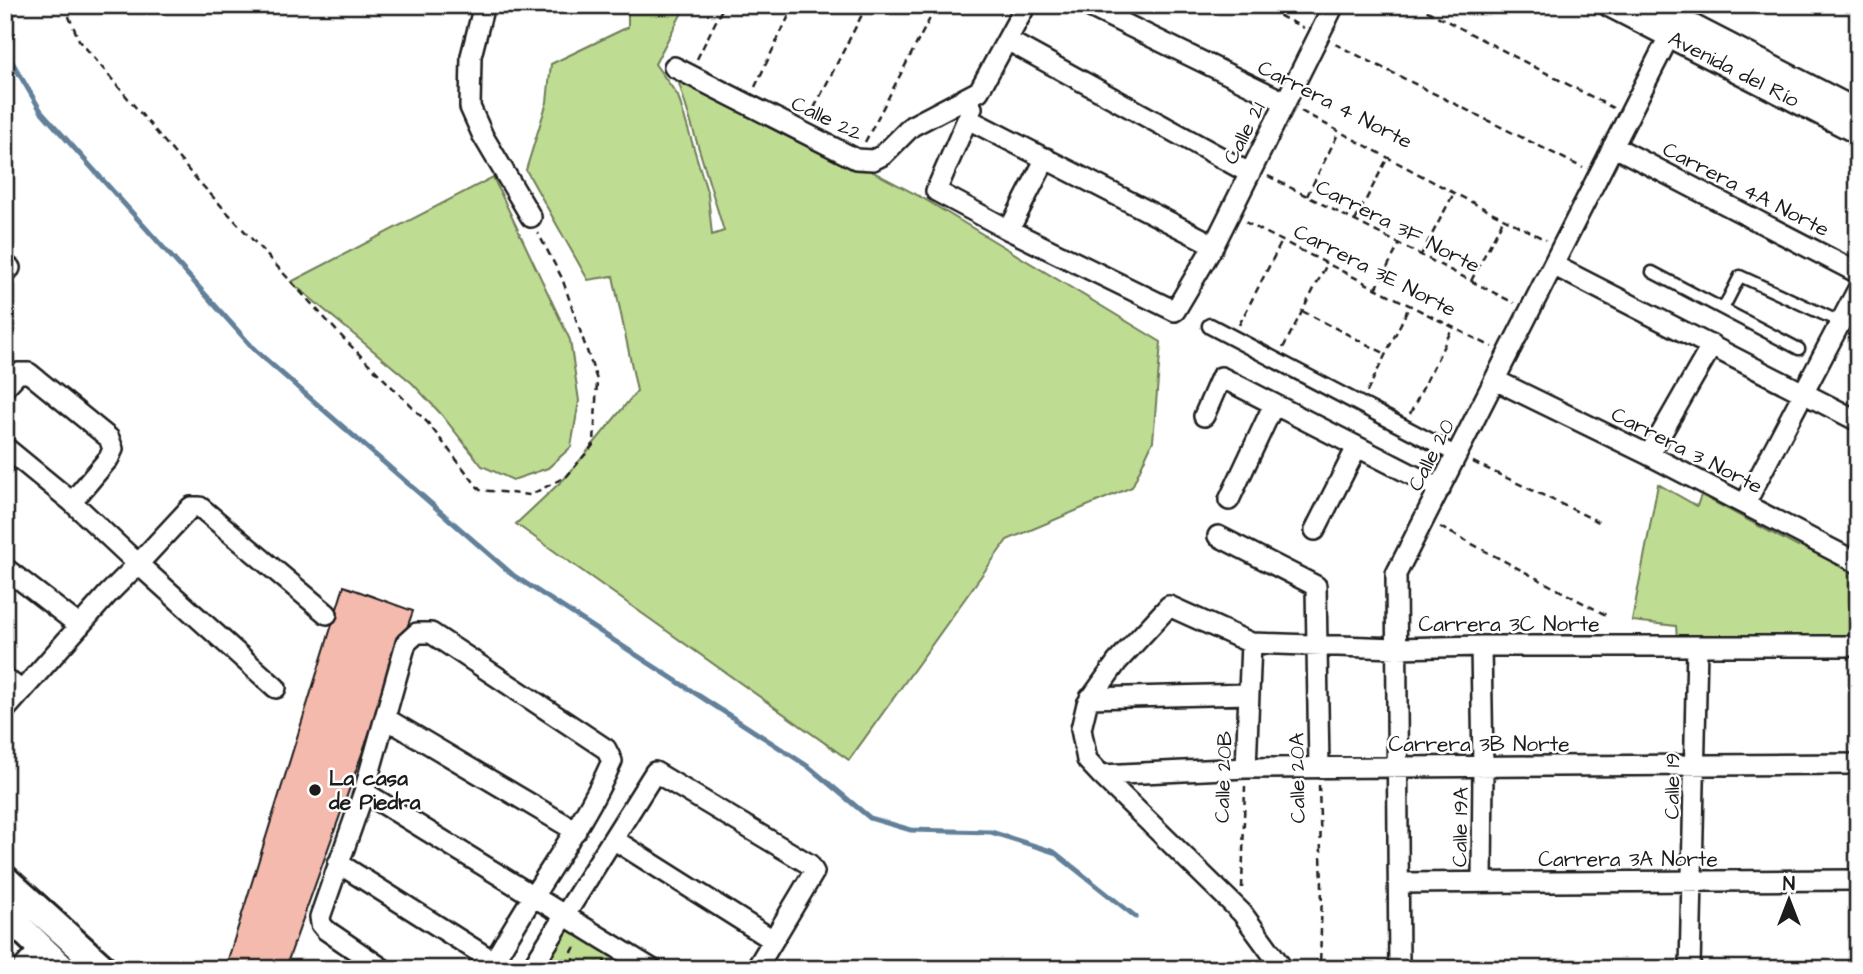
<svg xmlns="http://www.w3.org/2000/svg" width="1863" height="974" font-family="'Architects Daughter',sans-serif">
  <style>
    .green { fill: #bfdc93; stroke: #6e7c58; stroke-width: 2 }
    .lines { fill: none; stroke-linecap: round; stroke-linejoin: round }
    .stream { stroke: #628099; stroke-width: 5 }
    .building { fill: #f4baad; stroke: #1c1c1c; stroke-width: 2 }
    .service-casing { stroke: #1c1c1c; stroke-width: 15 }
    .pedestrian-casing { stroke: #1c1c1c; stroke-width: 19 }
    .minor-casing { stroke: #1c1c1c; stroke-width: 24 }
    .tertiary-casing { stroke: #1c1c1c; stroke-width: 28 }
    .secondary-casing { stroke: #1c1c1c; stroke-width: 32 }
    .path { stroke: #1c1c1c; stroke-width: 2.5; stroke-dasharray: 7 5; stroke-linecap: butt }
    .service { stroke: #fff; stroke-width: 10 }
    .pedestrian { stroke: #fff; stroke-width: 14 }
    .minor { stroke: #fff; stroke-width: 19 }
    .tertiary { stroke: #fff; stroke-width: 23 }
    .secondary { stroke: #fff; stroke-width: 26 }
    .poi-dot { fill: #1c1c1c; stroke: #fff; stroke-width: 2.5 }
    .labels { text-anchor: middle; stroke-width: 5; stroke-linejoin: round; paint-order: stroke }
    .street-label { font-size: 21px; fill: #1c1c1c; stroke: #fff }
    .poi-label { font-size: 21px; font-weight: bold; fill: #1c1c1c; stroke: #fff; text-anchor: start }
  </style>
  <rect width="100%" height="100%" fill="#fff"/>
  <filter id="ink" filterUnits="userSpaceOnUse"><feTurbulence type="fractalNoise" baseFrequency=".0143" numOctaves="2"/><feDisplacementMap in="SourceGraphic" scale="14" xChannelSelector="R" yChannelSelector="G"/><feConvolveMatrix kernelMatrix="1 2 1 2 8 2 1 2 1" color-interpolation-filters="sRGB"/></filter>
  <g filter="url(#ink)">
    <!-- green -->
    <path class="green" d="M628,5h58l-31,59 23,32 30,99 4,40 12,-4 -50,-164 247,130 240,145 -8,99 -21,46 -125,53 -158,220 -333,-236 51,-48 70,-85 -24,-115 -25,4 -62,-110 21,-68 4,-38 77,-37z
      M493,177l77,163 9,61 -8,46 -23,21 -35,12 -31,-14 -41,-52 -29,-31 -121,-101z
      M1658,484l39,22 4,-11 97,52 9,-7 51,28v70h-181l-1,-12 -44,-5z
      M569,925l54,32 -8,12h-76z"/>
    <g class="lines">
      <!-- stream -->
      <path class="stream" d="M5,50l36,61 214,239 258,225 296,192 61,51 41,12 80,2 63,20 82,65"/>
    </g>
    <!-- building -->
    <path class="building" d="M344,586l69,25 -128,358h-60z"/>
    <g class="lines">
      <defs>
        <path id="service" d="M1652,272l147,77
          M1723,309l17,-33 100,46"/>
        <path id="pedestrian" d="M1210,326l247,129"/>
        <path id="minor" d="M484,5l-13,51 -1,51 13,29 48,81
          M1086,5l199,97
          M1007,40l242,133
          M674,67l182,92 17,1 10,-5 29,-29 67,-35 47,-86
          M972,108l-36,83 73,39 37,-72
          M968,119l246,126
          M1613,146l245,127
          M1009,230l166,81 39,-66 120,-240
          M5,265l5,3
          M1553,265l305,156
          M1495,380l154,75 209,108
          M5,387l13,-14h11l80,65 4,11 -4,9 -37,44
          M1204,416l17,-39 219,112
          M5,447l67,55 66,62 -31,31 -102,115
          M1649,455l63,-110
          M1229,500l45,-96
          M1745,504l113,-215
          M1315,530l42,-83
          M1218,536l98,50 3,182
          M5,568l75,58
          M1481,646l2,121 -1,115
          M5,678l17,13
          M276,688l-138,-124 53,-57h9l127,107
          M1090,698l158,-4
          M385,718l191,113
          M1246,768l5,-125
          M1101,775l145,-7 612,-4
          M364,792l288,177
          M613,839l160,101
          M338,863l155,98
          M1399,883l459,-3
          M22,969l19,-21
          M383,969l-57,-39 -5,-6 -1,-7 44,-125 42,-149 11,-10h14l175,116 6,12c-21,48 -50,90 -78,134 -16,25 -30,49 -45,74
          M531,969l124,-197 154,92 5,8 -58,97
          M1283,969l-41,-56 -141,-138 -14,-15 -6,-31 6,-25 30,-42 52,-56 82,37 146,5 84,-2h377
          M1399,969l-3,-395 289,-569
          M1690,969l7,-323"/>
        <path id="tertiary" d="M1610,5l248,127
          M1650,5l208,107"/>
        <path id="secondary" d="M5,879l99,90
          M5,913l58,56"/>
      </defs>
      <!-- service casing -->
      <use href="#service" class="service-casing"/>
      <!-- pedestrian casing -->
      <use href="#pedestrian" class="pedestrian-casing"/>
      <!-- minor casing -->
      <use href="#minor" class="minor-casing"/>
      <!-- tertiary casing -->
      <use href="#tertiary" class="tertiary-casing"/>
      <!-- secondary casing -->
      <use href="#secondary" class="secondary-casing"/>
      <!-- path -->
      <path class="path" d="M64,5l15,35 111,132 155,168 83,83 52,67 50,5 37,-19 27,-32 3,-64 -35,-102 -24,-45
        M1258,5l46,23
        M1416,5l197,103
        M1335,44l248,124
        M697,59l27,-54
        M755,87l39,-82
        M1301,111l153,82 92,47
        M809,118l58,-113
        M865,142l72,-137
        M1268,176l246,127
        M1307,196l32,-64
        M1355,221l33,-64
        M1245,222l247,125
        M1421,255l33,-62
        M1471,281l33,-63
        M1376,289l23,-44
        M1302,311l84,43
        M1239,325l43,-84
        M1283,348l44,-84
        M1367,392l42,-85
        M1410,414l42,-85
        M1473,462l126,60
        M1440,527l166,88
        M1319,785l3,102 -2,82
        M1242,888l3,-102
        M575,965l-3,-13 4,-7
        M571,969l4,-4 5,4
        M580,969l26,-8"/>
      <!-- service -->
      <use href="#service" class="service"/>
      <!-- pedestrian -->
      <use href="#pedestrian" class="pedestrian"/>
      <!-- minor -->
      <use href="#minor" class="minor"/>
      <!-- tertiary -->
      <use href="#tertiary" class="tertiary"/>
      <!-- secondary -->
      <use href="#secondary" class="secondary"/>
    </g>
  </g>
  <!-- markers -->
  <circle class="poi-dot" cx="315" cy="790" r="7"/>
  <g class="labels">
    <!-- street labels -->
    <g class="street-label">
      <text transform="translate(1734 69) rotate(27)" y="7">Avenida del Río</text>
      <text transform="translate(1335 104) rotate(27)" y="7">Carrera 4 Norte</text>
      <text transform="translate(827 118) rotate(26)" y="7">Calle 22</text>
      <text transform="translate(1244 133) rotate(-63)" y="7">Calle 21</text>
      <text transform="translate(1746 189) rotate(27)" y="7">Carrera 4A Norte</text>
      <text transform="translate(1398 226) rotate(27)" y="7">Carrera 3F Norte</text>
      <text transform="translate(1375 270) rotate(27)" y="7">Carrera 3E Norte</text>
      <text transform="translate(1687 450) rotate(27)" y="7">Carrera 3 Norte</text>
      <text transform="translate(1431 455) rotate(-63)" y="7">Calle 20</text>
      <text x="1509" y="631">Carrera 3C Norte</text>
      <text x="1479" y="751">Carrera 3B Norte</text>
      <text transform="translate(1223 777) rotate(-88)" y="7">Calle 20B</text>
      <text transform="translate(1297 778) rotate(-91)" y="7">Calle 20A</text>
      <text transform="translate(1672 786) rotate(-89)" y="7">Calle 19</text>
      <text transform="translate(1460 827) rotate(-89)" y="7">Calle 19A</text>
      <text x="1628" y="866">Carrera 3A Norte</text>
    </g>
    <!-- poi labels -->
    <g class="poi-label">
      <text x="329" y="785">La casa<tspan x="329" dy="24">de Piedra</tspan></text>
    </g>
  </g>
  <!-- margin -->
  <rect width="1863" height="974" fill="none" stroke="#fff" stroke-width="28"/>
  <rect x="14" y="14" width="1835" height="946" fill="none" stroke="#1c1c1c" stroke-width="2.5" filter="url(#ink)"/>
  <!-- north arrow -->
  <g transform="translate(1789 900)" stroke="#ffffff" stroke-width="5" paint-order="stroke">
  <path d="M0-5L12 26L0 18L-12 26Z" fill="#1c1c1c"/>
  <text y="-10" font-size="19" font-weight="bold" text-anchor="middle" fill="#1c1c1c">N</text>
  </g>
</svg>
